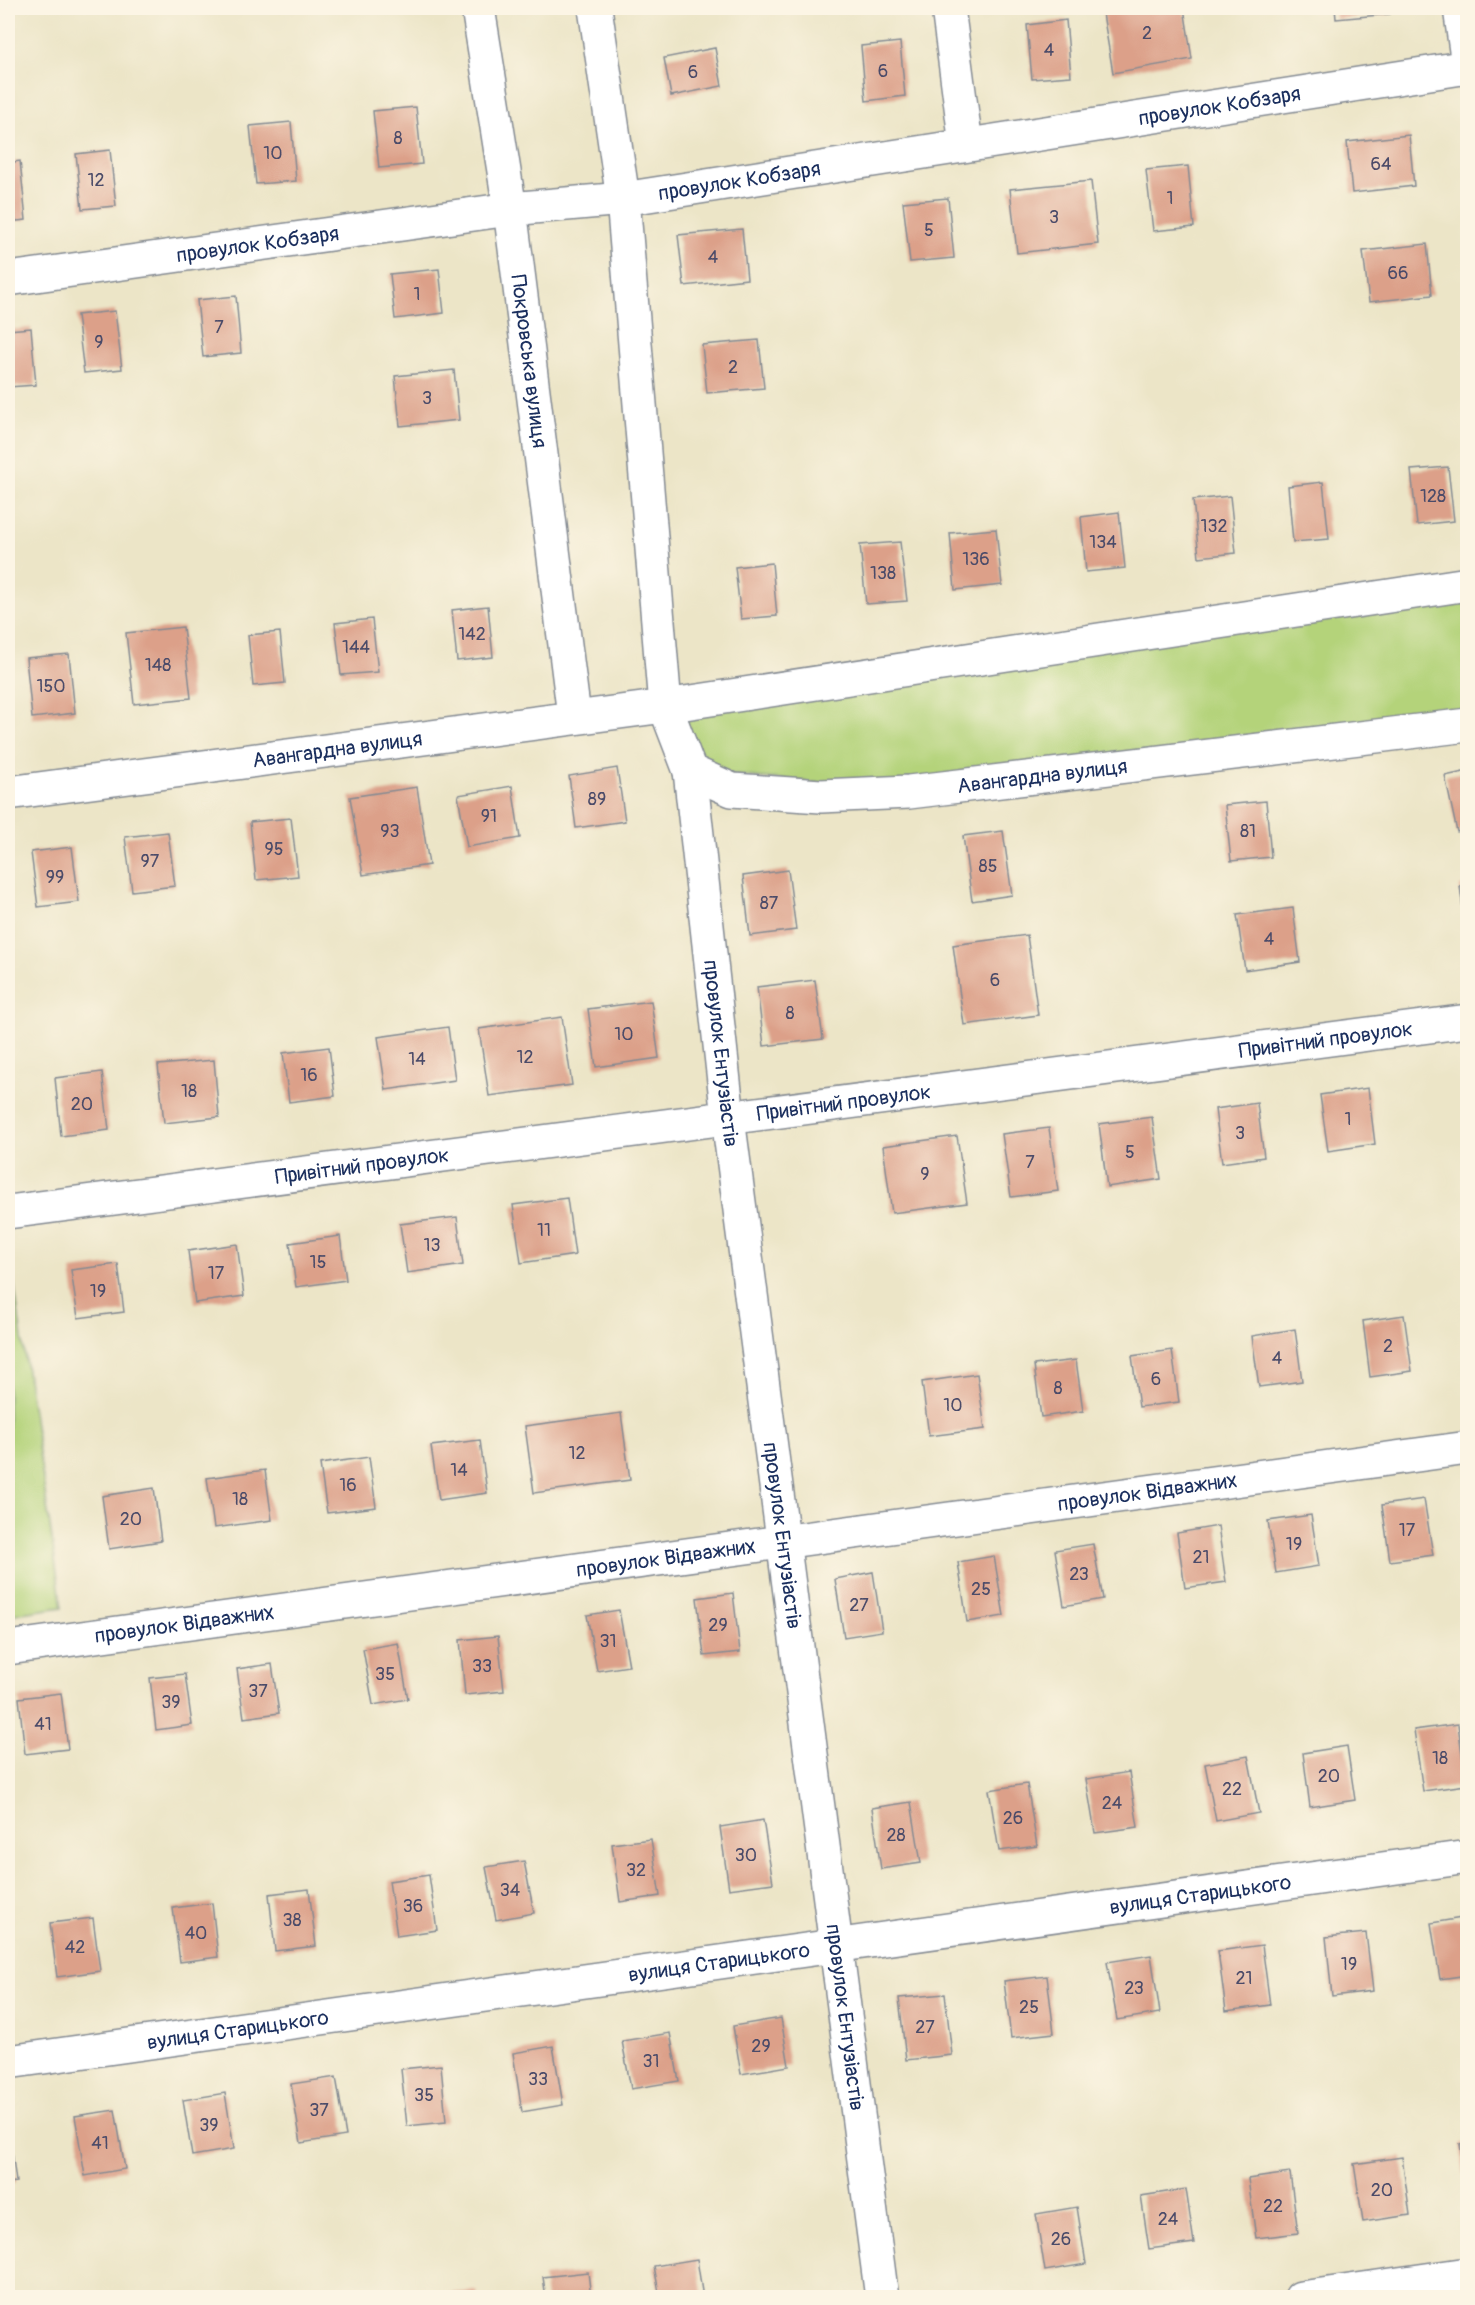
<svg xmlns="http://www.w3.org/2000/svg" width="1475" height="2305" font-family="Pangolin,sans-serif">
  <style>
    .green { fill: #b4d37a; stroke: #68816c; stroke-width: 1.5 }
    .building { fill: #dca089 }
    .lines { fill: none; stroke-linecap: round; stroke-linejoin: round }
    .street-casing { stroke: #848a92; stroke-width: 36 }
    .secondary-casing { stroke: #848a92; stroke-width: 36 }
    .street { stroke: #fff; stroke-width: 33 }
    .secondary { stroke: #fff; stroke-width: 33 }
    .labels { text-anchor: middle; stroke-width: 4.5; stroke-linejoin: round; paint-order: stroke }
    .number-label { font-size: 18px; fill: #4b4b69 }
    .street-label { font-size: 21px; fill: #1b2f5e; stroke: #fcf5e5 }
  </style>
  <rect width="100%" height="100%" fill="#fcf5e5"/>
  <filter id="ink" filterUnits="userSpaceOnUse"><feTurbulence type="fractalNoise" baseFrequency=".0167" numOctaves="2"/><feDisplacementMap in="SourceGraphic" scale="12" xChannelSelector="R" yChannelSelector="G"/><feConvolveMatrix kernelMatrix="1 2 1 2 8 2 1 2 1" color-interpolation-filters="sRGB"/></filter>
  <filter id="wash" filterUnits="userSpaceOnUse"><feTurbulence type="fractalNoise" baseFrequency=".008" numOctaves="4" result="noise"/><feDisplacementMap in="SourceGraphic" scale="24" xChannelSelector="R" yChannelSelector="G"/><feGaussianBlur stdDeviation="1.35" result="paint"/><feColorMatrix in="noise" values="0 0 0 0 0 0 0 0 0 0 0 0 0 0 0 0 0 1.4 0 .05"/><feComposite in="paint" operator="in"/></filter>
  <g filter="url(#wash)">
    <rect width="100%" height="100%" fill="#ece5c7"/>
    <!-- green -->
    <path class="green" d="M1467,584v141l-558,67 -219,-21 -25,-65z
      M8,1244l54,363 -54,8z"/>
    <g id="blocks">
      <!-- building -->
      <path class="building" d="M1102,8h82l8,51 -79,14z
        M1335,8h54l1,6 -54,5z
        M1066,20l5,56 -39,3 -5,-54z
        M900,42l5,54 -39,5 -5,-55z
        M715,48l7,38 -51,10 -7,-38z
        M416,107l6,57 -43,4 -6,-57z
        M291,122l5,59 -40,3 -6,-58z
        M1409,135l5,51 -62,7 -5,-51z
        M110,150l6,56 -34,3 -6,-55z
        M20,161l6,59 -18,2v-59z
        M1188,166l6,61 -41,4 -7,-61z
        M1091,181l7,63 -81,9 -7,-64z
        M948,198l6,60 -44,4 -7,-60z
        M742,229l5,50 -63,7 -6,-51z
        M1427,244l5,51 -63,7 -6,-51z
        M439,269l5,44 -49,6 -5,-45z
        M236,296l5,57 -38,4 -6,-57z
        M115,311l7,58 -38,4 -7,-58z
        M31,328l5,57 -28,2v-57z
        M759,340l5,48 -57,5 -5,-48z
        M454,370l5,50 -59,6 -5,-50z
        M1448,467l6,54 -37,4 -6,-55z
        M1323,482l6,57 -36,3 -5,-56z
        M1230,496l6,57 -37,4 -6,-57z
        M1119,512l6,56 -39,4 -5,-55z
        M996,529l6,56 -47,5 -5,-57z
        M900,542l7,59 -41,3 -6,-59z
        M772,563l5,53 -36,3 -6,-52z
        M488,606l5,51 -36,4 -5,-51z
        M372,619l6,53 -37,3 -6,-52z
        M183,627l8,71 -57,6 -8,-71z
        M280,632l5,51 -32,3 -5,-51z
        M69,654l6,59 -43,5 -6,-60z
        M617,768l8,53 -49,7 -7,-52z
        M1468,771v59l-11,2 -12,-56z
        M512,786l8,52 -53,9 -9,-52z
        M417,787l12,78 -66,10 -13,-78z
        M1266,801l5,56 -40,4 -6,-56z
        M291,818l7,58 -42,4 -6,-58z
        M1003,831l9,64 -40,6 -9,-65z
        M168,832l7,54 -43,5 -7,-54z
        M72,847l7,55 -41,5 -7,-55z
        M788,870l8,60 -46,6 -7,-60z
        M1468,885v48h-2l-6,-47z
        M1293,908l7,54 -55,8 -8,-55z
        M1027,935l11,80 -74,10 -11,-80z
        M815,980l8,59 -59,7 -7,-59z
        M651,1001l8,57 -63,9 -8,-58z
        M562,1017l10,68 -83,11 -10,-67z
        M448,1027l7,53 -69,10 -8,-53z
        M329,1047l6,49 -46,6 -6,-49z
        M214,1060l5,57 -55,6 -6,-58z
        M102,1072l7,58 -48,6 -6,-58z
        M1368,1088l7,56 -47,7 -8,-56z
        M1257,1103l7,54 -42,6 -7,-54z
        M1152,1117l9,62 -54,8 -8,-63z
        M1049,1128l9,63 -47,6 -9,-63z
        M957,1136l10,67 -75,10 -9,-67z
        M567,1198l8,57 -54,8 -8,-58z
        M457,1217l6,48 -56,8 -7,-49z
        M340,1236l6,44 -50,7 -6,-44z
        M237,1244l7,52 -49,7 -7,-52z
        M118,1264l6,48 -46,6 -7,-48z
        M1404,1315l8,56 -42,6 -7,-56z
        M1295,1329l7,52 -43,6 -7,-51z
        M1172,1350l7,52 -40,5 -7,-51z
        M1076,1360l7,51 -42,6 -7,-52z
        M977,1374l8,55 -56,7 -7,-54z
        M621,1413l9,67 -96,13 -9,-67z
        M480,1440l7,53 -48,7 -8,-54z
        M369,1457l7,50 -49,6 -7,-49z
        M265,1470l7,50 -58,8 -7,-50z
        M154,1488l7,53 -52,8 -7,-53z
        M1424,1499l9,56 -43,6 -8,-56z
        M1311,1515l8,51 -43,7 -8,-52z
        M1218,1526l8,56 -41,6 -8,-55z
        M1093,1544l10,55 -39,7 -9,-56z
        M994,1556l10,60 -37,6 -9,-60z
        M873,1572l9,59 -38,6 -9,-58z
        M733,1593l7,59 -36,4 -7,-58z
        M619,1610l10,56 -32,5 -10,-56z
        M498,1636l6,55 -39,4 -5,-55z
        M398,1643l10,56 -35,6 -10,-56z
        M272,1664l7,49 -35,5 -7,-49z
        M185,1674l7,51 -36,5 -6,-52z
        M61,1693l7,56 -43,5 -6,-56z
        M1458,1724l8,61 -43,6 -9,-61z
        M1347,1746l8,54 -45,7 -7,-54z
        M1248,1756l11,57 -43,8 -11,-57z
        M1129,1772l9,55 -43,6 -9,-54z
        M1027,1784l10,62 -38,5 -10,-61z
        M911,1802l10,61 -40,6 -9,-61z
        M763,1820l10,63 -44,6 -9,-62z
        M651,1839l9,57 -40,6 -8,-58z
        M524,1861l10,52 -38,7 -10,-53z
        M429,1875l8,55 -40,6 -8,-55z
        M309,1889l7,57 -41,5 -6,-57z
        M212,1903l6,54 -38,5 -7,-54z
        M1468,1917v58l-28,4 -9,-56z
        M93,1918l7,53 -43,6 -7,-54z
        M1366,1933l7,58 -41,5 -6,-59z
        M1262,1945l8,60 -44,6 -8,-60z
        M1151,1955l9,58 -43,7 -10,-58z
        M1047,1976l7,57 -43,5 -7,-57z
        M945,1994l7,61 -46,5 -7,-62z
        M781,2018l8,48 -48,8 -8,-48z
        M670,2033l9,48 -48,8 -9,-48z
        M553,2046l10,59 -41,7 -9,-59z
        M441,2065l5,57 -39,4 -6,-57z
        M336,2077l10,59 -45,7 -10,-59z
        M225,2093l9,56 -42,7 -9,-56z
        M115,2110l10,59 -40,7 -10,-60z
        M8,2119l8,63 -8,1z
        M1468,2143v43h-2l-6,-42z
        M1402,2157l8,58 -47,7 -9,-58z
        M1290,2173l8,60 -42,5 -8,-59z
        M1186,2189l8,54 -45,6 -8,-53z
        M1077,2207l9,57 -41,7 -9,-57z
        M697,2259l6,39h-43l-6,-32z
        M588,2272l3,26h-45l-3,-21z
        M477,2291l1,7h-37v-4z"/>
    </g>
  </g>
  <g filter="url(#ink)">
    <use href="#blocks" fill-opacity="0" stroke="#848a92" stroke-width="1.5"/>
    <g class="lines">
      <defs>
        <g id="street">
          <path id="s1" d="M478,8l32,201 64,507"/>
          <path d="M595,8l28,191 42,507"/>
          <path d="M948,8l18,137"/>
          <path d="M1460,8l8,57"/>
          <path id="s2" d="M8,279l502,-70 113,-10 845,-132"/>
          <path id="s3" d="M690,771l38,347 154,1180"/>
          <path id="s4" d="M8,1212l1460,-191"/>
          <path id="s5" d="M8,1648l1460,-200"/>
          <path id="s6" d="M8,2062l1460,-205"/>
          <path d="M1301,2298l167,-24"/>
        </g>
        <g id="secondary">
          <path d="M665,706l803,-122"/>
          <path id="s7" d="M8,793l657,-87 25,65 42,19 89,6 88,-4 559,-67"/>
        </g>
      </defs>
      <!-- street casing -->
      <use href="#street" class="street-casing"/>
      <!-- secondary casing -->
      <use href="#secondary" class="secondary-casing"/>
      <!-- street -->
      <use href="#street" class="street"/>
      <!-- secondary -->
      <use href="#secondary" class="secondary"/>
    </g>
  </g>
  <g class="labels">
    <!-- number labels -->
    <g class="number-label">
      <text x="1147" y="39">2</text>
      <text x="1049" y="56">4</text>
      <text x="883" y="77">6</text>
      <text x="693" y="78">6</text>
      <text x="398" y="144">8</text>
      <text x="273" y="159">10</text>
      <text x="1381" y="170">64</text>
      <text x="96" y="186">12</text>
      <text x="1170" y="204">1</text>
      <text x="1054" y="223">3</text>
      <text x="929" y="236">5</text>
      <text x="713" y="263">4</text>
      <text x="1398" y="279">66</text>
      <text x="417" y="300">1</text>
      <text x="219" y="333">7</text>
      <text x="99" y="348">9</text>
      <text x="733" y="373">2</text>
      <text x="427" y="404">3</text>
      <text x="1433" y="502">128</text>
      <text x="1214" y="532">132</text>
      <text x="1103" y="548">134</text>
      <text x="976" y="565">136</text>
      <text x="883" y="579">138</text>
      <text x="472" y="640">142</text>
      <text x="356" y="653">144</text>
      <text x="158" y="671">148</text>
      <text x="51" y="692">150</text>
      <text x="597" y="805">89</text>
      <text x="489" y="822">91</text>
      <text x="390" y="837">93</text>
      <text x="1248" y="837">81</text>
      <text x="274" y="855">95</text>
      <text x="150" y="867">97</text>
      <text x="988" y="872">85</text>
      <text x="55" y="883">99</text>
      <text x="769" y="909">87</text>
      <text x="1269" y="945">4</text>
      <text x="995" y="986">6</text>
      <text x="790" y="1019">8</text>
      <text x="624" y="1040">10</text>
      <text x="525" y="1063">12</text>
      <text x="417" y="1065">14</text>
      <text x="309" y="1081">16</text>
      <text x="189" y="1097">18</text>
      <text x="82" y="1110">20</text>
      <text x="1348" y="1125">1</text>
      <text x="1240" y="1139">3</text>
      <text x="1130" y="1158">5</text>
      <text x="1030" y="1168">7</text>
      <text x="925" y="1180">9</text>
      <text x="544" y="1236">11</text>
      <text x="432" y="1251">13</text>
      <text x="318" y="1268">15</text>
      <text x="216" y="1279">17</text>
      <text x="98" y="1297">19</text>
      <text x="1388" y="1352">2</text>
      <text x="1277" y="1364">4</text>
      <text x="1156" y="1385">6</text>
      <text x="1058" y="1394">8</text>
      <text x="953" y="1411">10</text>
      <text x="577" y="1459">12</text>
      <text x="459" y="1476">14</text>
      <text x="348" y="1491">16</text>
      <text x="240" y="1505">18</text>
      <text x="131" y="1525">20</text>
      <text x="1407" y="1536">17</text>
      <text x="1294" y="1550">19</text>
      <text x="1201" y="1563">21</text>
      <text x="1079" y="1580">23</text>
      <text x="981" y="1595">25</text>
      <text x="859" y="1611">27</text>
      <text x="718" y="1631">29</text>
      <text x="608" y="1647">31</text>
      <text x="482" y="1672">33</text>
      <text x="385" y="1680">35</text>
      <text x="258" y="1697">37</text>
      <text x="171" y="1708">39</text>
      <text x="43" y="1730">41</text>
      <text x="1440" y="1764">18</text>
      <text x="1329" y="1782">20</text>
      <text x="1232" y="1795">22</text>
      <text x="1112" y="1809">24</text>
      <text x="1013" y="1824">26</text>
      <text x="896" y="1841">28</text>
      <text x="746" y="1861">30</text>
      <text x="636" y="1876">32</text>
      <text x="510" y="1896">34</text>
      <text x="413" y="1912">36</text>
      <text x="292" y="1926">38</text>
      <text x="196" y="1939">40</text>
      <text x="75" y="1953">42</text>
      <text x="1349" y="1970">19</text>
      <text x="1244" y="1984">21</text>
      <text x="1134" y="1994">23</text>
      <text x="1029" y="2013">25</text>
      <text x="925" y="2033">27</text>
      <text x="761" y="2052">29</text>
      <text x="651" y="2067">31</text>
      <text x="538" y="2085">33</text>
      <text x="424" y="2101">35</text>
      <text x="319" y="2116">37</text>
      <text x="209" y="2131">39</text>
      <text x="100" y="2149">41</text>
      <text x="1382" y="2196">20</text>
      <text x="1273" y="2212">22</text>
      <text x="1168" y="2225">24</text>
      <text x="1061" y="2245">26</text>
    </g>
    <!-- street labels -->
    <g class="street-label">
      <text dy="7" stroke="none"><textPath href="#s2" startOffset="1224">провулок Кобзаря</textPath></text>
      <text dy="7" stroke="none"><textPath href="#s2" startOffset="738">провулок Кобзаря</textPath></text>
      <text dy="7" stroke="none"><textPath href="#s2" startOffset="252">провулок Кобзаря</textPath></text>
      <text dy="7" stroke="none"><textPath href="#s1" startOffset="357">Покровська вулиця</textPath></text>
      <text dy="7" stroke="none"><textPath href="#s7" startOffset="332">Авангардна вулиця</textPath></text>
      <text dy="7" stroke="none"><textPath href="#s7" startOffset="1090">Авангардна вулиця</textPath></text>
      <text dy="7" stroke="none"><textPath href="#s4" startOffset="1329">Привітний провулок</textPath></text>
      <text dy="7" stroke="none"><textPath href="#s3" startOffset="284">провулок Ентузіастів</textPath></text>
      <text dy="7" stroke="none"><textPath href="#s4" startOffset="843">Привітний провулок</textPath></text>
      <text dy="7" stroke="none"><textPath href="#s4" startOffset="357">Привітний провулок</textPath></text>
      <text dy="7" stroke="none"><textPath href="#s5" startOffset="1150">провулок Відважних</textPath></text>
      <text dy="7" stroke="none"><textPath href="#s3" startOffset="770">провулок Ентузіастів</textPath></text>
      <text dy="7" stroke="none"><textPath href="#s5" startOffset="664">провулок Відважних</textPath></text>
      <text dy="7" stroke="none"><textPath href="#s5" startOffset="178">провулок Відважних</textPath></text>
      <text dy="7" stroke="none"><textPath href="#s6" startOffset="1204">вулиця Старицького</textPath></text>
      <text dy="7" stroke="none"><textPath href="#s6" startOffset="718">вулиця Старицького</textPath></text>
      <text dy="7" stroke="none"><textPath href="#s3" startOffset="1256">провулок Ентузіастів</textPath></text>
      <text dy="7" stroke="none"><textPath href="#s6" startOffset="232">вулиця Старицького</textPath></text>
    </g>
  </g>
  <!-- margin -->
  <rect width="1475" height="2305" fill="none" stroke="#fcf5e5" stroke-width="30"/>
</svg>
